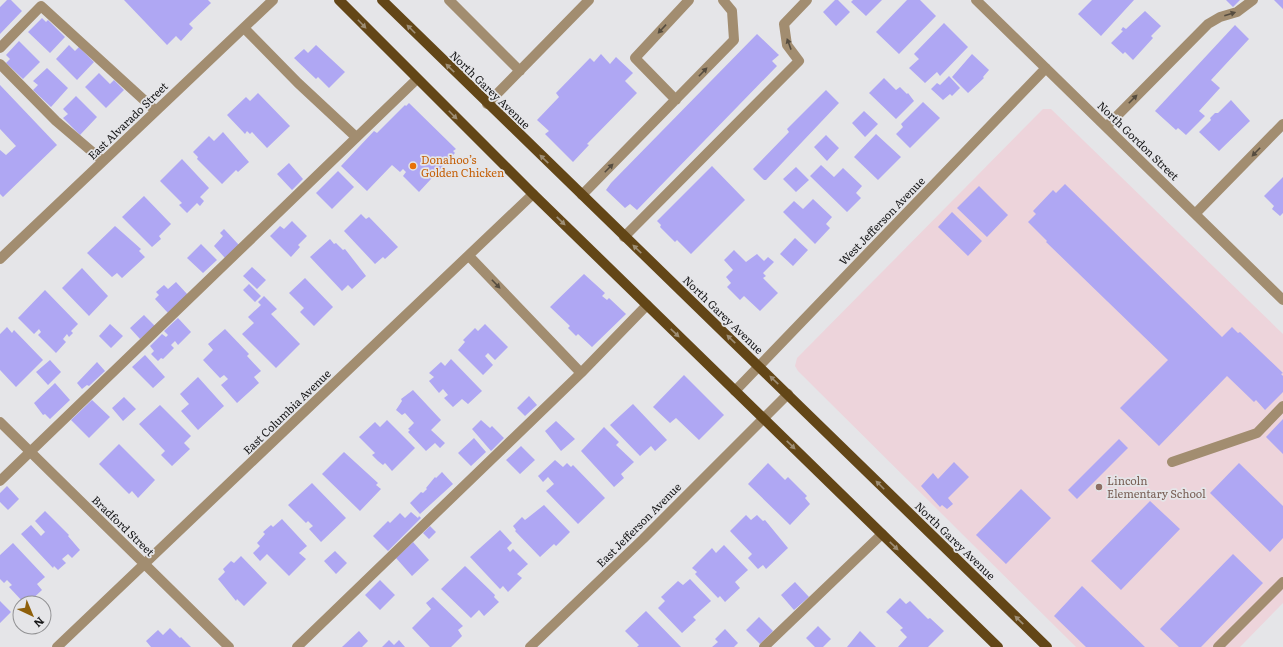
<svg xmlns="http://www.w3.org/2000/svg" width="1283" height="647" font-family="Literata,serif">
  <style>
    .education { fill: #edd4db }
    .building { fill: #afa7f3 }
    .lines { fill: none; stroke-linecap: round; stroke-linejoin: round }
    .minor { stroke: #a28d70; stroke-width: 10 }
    .major { stroke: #634617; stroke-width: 10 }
    .oneway { fill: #554c3f }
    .oneway2 { fill: #9e8e75 }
    .food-dot { fill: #e8710a; stroke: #e5e5e8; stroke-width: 1.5 }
    .education-dot { fill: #8d6e63; stroke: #e5e5e8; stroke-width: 1.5 }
    .labels { text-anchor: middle; stroke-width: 3.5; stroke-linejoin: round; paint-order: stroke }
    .street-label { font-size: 11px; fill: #161617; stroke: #e5e5e8 }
    .food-label { font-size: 11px; fill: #c56008; stroke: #e5e5e8; text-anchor: start }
    .education-label { font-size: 11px; fill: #785e54; stroke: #e5e5e8; text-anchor: start }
  </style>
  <rect width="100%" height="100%" fill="#e5e5e8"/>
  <!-- education -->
  <path class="education" d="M1043,109h8l232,225v269l-43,44h-164l-278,-276 -3,-5 2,-8z"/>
  <!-- building -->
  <path class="building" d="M7,0h4l11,11 -22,23v-27z
    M124,0h84l3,3 -22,21 4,4 -12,13 -5,-5 -9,9z
    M835,0h3l12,12 -14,14 -13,-14z
    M853,0h29l-16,16 -15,-14z
    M907,0h13l16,16 -37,38 -23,-22z
    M1092,0h42l-33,36 -23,-22z
    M1226,0h14l-7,7z
    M1274,0h9v9z
    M1145,11l16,15 -10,10 2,2 -20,22 -8,-8 -2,2 -12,-11 12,-12 -2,-1 2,-3 3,2z
    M42,18l4,4 2,-2 17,17 -15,16 -22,-21z
    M944,23l24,24 -28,29 -3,-4 -12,11 -16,-15 10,-9 -5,-5z
    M1235,25l14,14 -38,41 9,8 -21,23 6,5 -19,19 -8,-7 -2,2 -21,-19z
    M757,34l22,21 -7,6 5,5 -140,144 -7,-6 -5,4 -19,-18 5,-7z
    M19,41l21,21 -17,17 -17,-16 4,-4 -4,-4z
    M69,45l6,6 4,-4 15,15 -17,18 -21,-21z
    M316,45l29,27 -16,16 -11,-11 -2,2 -22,-21 10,-9 4,4z
    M601,54l9,10 6,-7 17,16 -8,8 12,12 -50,51 2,1 -16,17 -28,-28 4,-3 -12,-11 22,-23 -3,-4 34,-35 4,4z
    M972,54l17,16 -6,7 1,1 -16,15 -16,-16z
    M47,68l21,20 -17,19 -18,-17 5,-5 -5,-4z
    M99,73l11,11 4,-4 10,10 -18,18 -21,-21z
    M949,76l11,12 -8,8 -2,-2 -7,6 -12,-11 6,-6 3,2z
    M884,78l12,12 4,-3 7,7 1,-1 6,8 -18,18 -27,-26z
    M0,85l57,60 -54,52 -3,-3v-44l6,5 10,-9 -16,-17z
    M826,90l13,13 -73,77h-2l-11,-11 36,-37 -2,-3z
    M258,93l32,33 -23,22 -15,-16 -2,2 -3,-3 -2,3 -18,-19 19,-18 4,4z
    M76,96l21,21 -17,18 -17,-17 5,-4 -5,-5z
    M1231,100l19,21 -31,30 -20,-19 12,-12 -1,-2 5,-5h3z
    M923,102l17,16 -30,30 -14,-14 7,-7 -2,-3z
    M409,103l47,46 -3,2 2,2 -36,39 -16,-16 3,-4 -3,-3 -3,3 -8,-7 -25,26 -26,-25 33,-35 3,2 28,-28 1,1z
    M864,111l14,13 -13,13 -13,-14z
    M223,132l26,30 -11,10 -2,-2 -14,14 -25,-25 1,-2 -5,-5 16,-16 5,5z
    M876,134l25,23 -23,23 -24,-23z
    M826,135l13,13 -12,13 -13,-14z
    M182,159l27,29 -9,9 4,4 -4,5 -3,-3 -10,10 -8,-8 3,-2 -22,-22z
    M289,163l14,16 -11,11 -15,-16z
    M821,165l13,12 9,-9 19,18 -6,7 5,5 -14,14 -37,-36z
    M712,166l33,34 -54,54 -14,-14 -2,2 -15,-15 1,-2 -4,-4z
    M796,167l13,13 -13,12 -13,-13z
    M338,171l16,16 -22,22 -16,-16z
    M1283,177v36l-3,3 -8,-7 2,-3 -10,-10z
    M1065,184l157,153 10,-10 6,6 2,-1 43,41 -2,1 2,2v16l-18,18 -9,-10 -2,2 -27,-26 -68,70 -39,-38 48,-48 -122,-118 1,-1 -19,-19 8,-8 -3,-3 20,-21 3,3z
    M979,186l29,29 -21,22 -30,-29z
    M144,196l27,28 -12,12 2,3 -9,8 -30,-30z
    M813,199l19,18 -6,7 4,4 -15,16 -32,-32 11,-11 9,8z
    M952,212l30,29 -14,15 -30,-29z
    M361,214l5,5 3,-2 29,30 -13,12 -2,-2 -8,7 -31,-33z
    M292,221l15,15 -9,9 2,2 -9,10 -21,-21 10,-10 4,3z
    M115,226l26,23 -2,2 6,6 -23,21 -5,-5 -5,4 -25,-24z
    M224,229l15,16 -14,13 -11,-12 9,-10 -3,-3z
    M795,238l13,12 -15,16 -13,-12z
    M330,239l4,5 2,-1 7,7 2,-1 21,27 -14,13 -4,-4 -6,6 -32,-34z
    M201,244l16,16 -14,13 -16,-15z
    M734,250l12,12 11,-8 7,7 4,-4 6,5 -11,11 3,3 -3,2 15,15 -18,18 -16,-15 -4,4 -13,-13 4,-4 -5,-6 7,-7 -9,-10z
    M252,267l14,13 -9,9 -14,-13z
    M82,268l26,28 -19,20 -27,-28z
    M584,274l21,19 -3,3 5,4 2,-2 17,16 -34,33 -14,-13 -2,2 -8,-8 2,-2 -20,-19z
    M305,278l28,29 -19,19 -14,-14 4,-4 -15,-15z
    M176,282l12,13 -20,18 -13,-14 4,-4 -3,-3 8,-7 4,4z
    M249,284l12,12 -6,6 -12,-12z
    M45,290l33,34 -7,7 2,2 -4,4 -2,-3 -4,5 3,3 -10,11 -18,-18 3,-3 -2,-3 -5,5 -16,-16z
    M264,296l13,13 -6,5 29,30 -24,24 -34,-34 12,-11 -6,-6 13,-12 -3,-3z
    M144,315l11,11 -15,13 -10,-11z
    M178,318l13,14 -13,13 -3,-4 -4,4 3,3 -11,11 -2,-1 -3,3 -7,-7 3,-3 -4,-5 12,-12 4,3 2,-2 -4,-4z
    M110,324l13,12 -12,12 -12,-12z
    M485,324l23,23 -13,13 -7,-7 -3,3 8,9 -10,10 -25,-25 7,-8 -2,-2 12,-12 3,3z
    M7,327l5,6 2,-3 29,30 -27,27 -16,-17v-36z
    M225,329l24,25 -2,2 14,15 -7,6 5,6 -22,20 -16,-18 7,-6 -4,-4 -4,3 -17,-18 10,-10 -5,-6z
    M145,355l20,22 -12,11 -21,-21z
    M451,359l31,32 -14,13 -6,-5 -9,8 -9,-9 4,-3 -5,-6 -4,4 -10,-12 5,-4 -5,-4 12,-11 4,4z
    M50,360l11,12 -13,13 -12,-13z
    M97,362l8,9 -16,15 -2,-1 -5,4 -5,-6z
    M684,375l40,40 -25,25 -23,-22 -6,5 -17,-16z
    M198,377l26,29 -26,24 -17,-19 8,-7 -9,-10z
    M55,383l15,17 -20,19 -5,-5 -2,1 -9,-12z
    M413,390l28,30 -10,10 14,13 -5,5 -5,-5 -9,8 -18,-19 2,-2 -2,-1 6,-6 -9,-10 -3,2 -6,-5 6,-9 -1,-2z
    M529,396l8,9 -12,11 -8,-8z
    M124,397l12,12 -13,12 -11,-13z
    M92,400l18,17 -21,21 -18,-18z
    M633,404l34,36 -12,11 -4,-5 -11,10 -30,-31z
    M160,405l31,31 -7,7 6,6 -18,17 -11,-11 4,-4 -26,-27z
    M1283,419v35l-17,-17z
    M387,420l28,28 -23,23 -7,-8 -2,2 -5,-4 -6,-6 3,-2 -16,-16 16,-15 5,5z
    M481,420l9,8 2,-2 12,12 -13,13 -19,-22z
    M556,421l19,18 -14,12 -16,-20z
    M604,427l15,15 -3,3 18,17 -13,12 3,4 -10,9 -33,-36z
    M474,438l12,14 -15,14 -13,-13z
    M1119,439l9,9 -51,51 -9,-9z
    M119,444l36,36 -17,18 -6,-7 -3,3 -30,-30z
    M521,446l14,14 -15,14 -14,-14z
    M344,452l34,31 -2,2 5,4 -21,22 -38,-37z
    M555,460l8,7 4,-4 4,4 2,-2 32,33 -27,26 -32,-33 8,-7 -6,-7 -5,5 -5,-6z
    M954,462l15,15 -21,21 5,6 -6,5 -5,-4 -2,2 -19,-21 12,-13 5,6z
    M768,463l17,17 3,-3 19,19 -2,2 5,6 -20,21 -42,-41z
    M1239,463l44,43v32l-13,14 -60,-59z
    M442,472l11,12 -33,30 -10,-11 11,-11 2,1 4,-4 -1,-1 9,-11 1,1z
    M312,483l34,35 -25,24 -12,-13 4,-3 -5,-5 -2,2 -18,-18z
    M7,486l12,13 -11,11 -8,-8v-9z
    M1021,489l30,29 -45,46 -30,-29z
    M1150,501l30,28 -59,61 -30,-29z
    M544,505l26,27 -14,14 -2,-2 -14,13 -25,-26 1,-1 -3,-4 9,-9 3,3z
    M45,511l24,24 -1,1 12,14 -8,8 -4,-4 -6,5 4,4 -8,7 -4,-4 -1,2 -32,-34 10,-9 10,11 4,-4 -10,-11z
    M411,512l7,6 1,-2 2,2 -33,33 -15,-15 15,-15 2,2 10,-10 5,5z
    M746,515l5,5 6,-5 6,6 2,-1 23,28 -22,21 -3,-4 -5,4 -10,-11 4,-4 -22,-23z
    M282,519l25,27 -8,7 7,6 -17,17 -22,-22 -7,7 -7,-8 7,-7 -3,-3 8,-9 -2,-2 8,-7 2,2z
    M430,526l6,6 -7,7 -6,-6z
    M500,530l12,13 -5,5 3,4 3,-3 15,15 -11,10 5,4 -14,14 -5,-6 -3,3 -30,-32z
    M413,542l16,18 -17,16 -16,-18z
    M13,543l32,34 -8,7 5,6 -14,13h-4l-15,-16 3,-2 -5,-5 -3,3 -4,-4v-24z
    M724,545l24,25 -13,12 5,6 -15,14 -5,-6 -2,2 -23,-24 2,-2 -5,-4 20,-20 4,5z
    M335,551l12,12 -11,11 -12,-13z
    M1233,554l30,29 -62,64h-22l-19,-18z
    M241,556l26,27 -23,23 -7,-7 -1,2 -18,-22 7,-7 -2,-3 8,-8 3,2z
    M465,566l30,29 -1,2 5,5 -15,14 -5,-6 -8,8 -30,-29z
    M690,579l21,22 -18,16 3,3 -14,13 -24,-25 7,-7 -4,-4 17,-16 5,4z
    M380,580l15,15 -15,15 -15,-15z
    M795,582l14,15 -15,13 -13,-15z
    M1082,586l63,61h-59l-32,-31z
    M433,597l30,29 -5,4 4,6 -11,11h-21l-18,-19 19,-19 -5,-6z
    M900,598l6,6 4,-3 18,18 2,-1 14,13 -16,16h-30l9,-10 -7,-7 3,-2 -17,-16z
    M0,601l11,11 -11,11z
    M646,611l35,36h-44l2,-2 -14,-14z
    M759,617l14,14 -13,13 -14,-14z
    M818,626l13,13 -8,8h-8l-9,-9z
    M170,628l10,10 1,-1 10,10h-40l-5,-6 12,-11 5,5z
    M725,629l13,14 -4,4h-22l6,-5 -3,-3z
    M359,631l9,10 -6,6h-20z
    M860,631l16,16h-29z
    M389,640l5,5 5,-5 6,7h-23z"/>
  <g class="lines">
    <!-- minor -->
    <path class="minor" d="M449,0l71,71
      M976,0l307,300
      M244,28l54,55 58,54
      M0,48l41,-42 115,105
      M0,64l56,57 47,40
      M676,100l-41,-42 54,-58
      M487,104l102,-104
      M1106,127l102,-103 12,-7 17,-5 16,-12
      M582,195l152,-155 -2,-29 -9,-11
      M1195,214l88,-90
      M624,237l175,-176 -12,-16 -3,-21 23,-24
      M469,256l112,117
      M0,259l273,-259
      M735,391l311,-323
      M0,422l229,225
      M1172,462l85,-29 26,-27
      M0,481l417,-402
      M57,647l476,-453
      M297,647l284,-274 66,-68
      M530,647l113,-108 145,-145
      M764,647l118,-113
      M1218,647l65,-65"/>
    <!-- major -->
    <path class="major" d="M339,0l194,194 465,453
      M382,0l665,647"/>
  </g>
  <!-- one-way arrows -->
  <defs><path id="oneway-solid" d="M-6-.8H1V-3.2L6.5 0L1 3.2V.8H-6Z"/></defs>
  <g class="oneway">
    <use href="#oneway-solid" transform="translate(1230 14) rotate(-18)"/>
    <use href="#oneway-solid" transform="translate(662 29) rotate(133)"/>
    <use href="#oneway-solid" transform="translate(789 44) rotate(-110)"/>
    <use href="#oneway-solid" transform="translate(703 72) rotate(-46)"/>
    <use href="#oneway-solid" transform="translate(1133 99) rotate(-45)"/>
    <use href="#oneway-solid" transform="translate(1256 152) rotate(134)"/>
    <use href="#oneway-solid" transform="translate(609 168) rotate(-45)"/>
    <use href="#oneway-solid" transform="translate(496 284) rotate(46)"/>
  </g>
  <g class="oneway2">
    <use href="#oneway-solid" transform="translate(362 24) rotate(46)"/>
    <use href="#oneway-solid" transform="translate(411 29) rotate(-135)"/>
    <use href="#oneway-solid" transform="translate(450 68) rotate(-136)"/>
    <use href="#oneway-solid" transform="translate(453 115) rotate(45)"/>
    <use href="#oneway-solid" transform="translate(544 159) rotate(-136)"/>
    <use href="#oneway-solid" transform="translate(561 221) rotate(44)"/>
    <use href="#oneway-solid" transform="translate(637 249) rotate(-136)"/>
    <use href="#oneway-solid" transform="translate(675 333) rotate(44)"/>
    <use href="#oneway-solid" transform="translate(731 339) rotate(-136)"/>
    <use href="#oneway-solid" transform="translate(774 380) rotate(-136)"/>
    <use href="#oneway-solid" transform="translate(791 445) rotate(44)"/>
    <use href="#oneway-solid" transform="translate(880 485) rotate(-135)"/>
    <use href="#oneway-solid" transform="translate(894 546) rotate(44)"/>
    <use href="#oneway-solid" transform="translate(1019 620) rotate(-136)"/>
  </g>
  <!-- markers -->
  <circle class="food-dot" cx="413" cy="166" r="4"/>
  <circle class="education-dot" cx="1099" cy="487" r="4"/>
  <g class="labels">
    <!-- street labels -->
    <g class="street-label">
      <text transform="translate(490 90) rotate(44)" y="4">North Garey Avenue</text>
      <text transform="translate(128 121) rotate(-44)" y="4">East Alvarado Street</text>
      <text transform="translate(1138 141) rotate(44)" y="4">North Gordon Street</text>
      <text transform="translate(882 221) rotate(-46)" y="4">West Jefferson Avenue</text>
      <text transform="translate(723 315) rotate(44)" y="4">North Garey Avenue</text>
      <text transform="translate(287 412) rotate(-44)" y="4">East Columbia Avenue</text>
      <text transform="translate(639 525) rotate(-45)" y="4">East Jefferson Avenue</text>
      <text transform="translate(123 526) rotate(44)" y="4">Bradford Street</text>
      <text transform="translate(955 541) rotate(44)" y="4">North Garey Avenue</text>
    </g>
    <!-- food labels -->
    <g class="food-label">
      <text x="421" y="164">Donahoo’s<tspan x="421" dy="13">Golden Chicken</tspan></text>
    </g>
    <!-- education labels -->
    <g class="education-label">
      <text x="1107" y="485">Lincoln<tspan x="1107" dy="13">Elementary School</tspan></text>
    </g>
  </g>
  <!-- north arrow -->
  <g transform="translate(32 615) rotate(136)"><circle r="19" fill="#e5e5e8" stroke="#929294"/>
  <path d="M0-3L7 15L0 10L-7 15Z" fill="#8f600b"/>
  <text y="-6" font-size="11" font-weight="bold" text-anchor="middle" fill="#161617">N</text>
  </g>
</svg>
